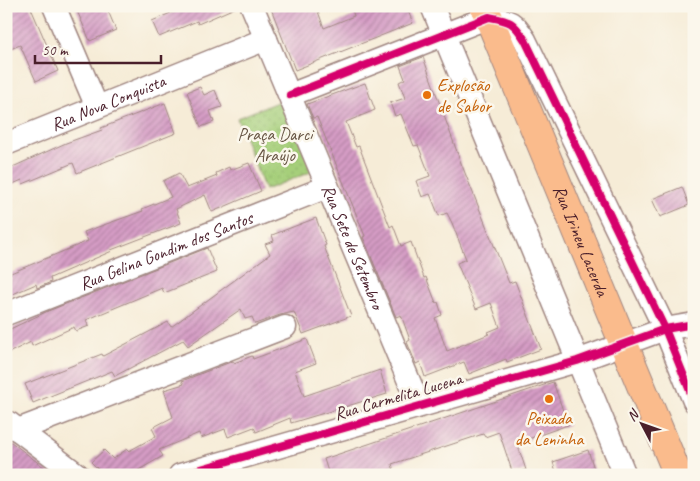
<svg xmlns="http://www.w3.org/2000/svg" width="700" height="481" font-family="Caveat,sans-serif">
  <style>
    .grass { fill: url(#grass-dots); stroke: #787752 }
    .building { fill: url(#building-hatch) }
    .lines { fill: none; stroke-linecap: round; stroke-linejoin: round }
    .minor-casing { stroke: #a08681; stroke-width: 25 }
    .major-casing { stroke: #a08681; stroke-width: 30 }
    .minor { stroke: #fff; stroke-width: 22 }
    .major { stroke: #fabb8c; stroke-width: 28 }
    .cycleway-casing { stroke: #fbf7ec; stroke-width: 11 }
    .cycleway { stroke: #d6006c; stroke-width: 8 }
    .food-dot { fill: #e8710a; stroke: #fbf7ec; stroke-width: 2 }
    .labels { text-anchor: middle; stroke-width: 5; stroke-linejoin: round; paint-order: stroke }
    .food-label { font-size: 18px; fill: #c56008; stroke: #fbf7ec; text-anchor: start }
    .street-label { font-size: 18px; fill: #4a1f2b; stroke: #fbf7ec }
    .park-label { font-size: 18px; fill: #665443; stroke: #fbf7ec }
  </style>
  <defs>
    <pattern id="grass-dots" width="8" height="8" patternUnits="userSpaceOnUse" patternTransform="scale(1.25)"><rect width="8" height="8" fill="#a6cf7a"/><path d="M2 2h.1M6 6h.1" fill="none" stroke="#90b16a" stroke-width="1.8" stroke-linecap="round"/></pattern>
    <pattern id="building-hatch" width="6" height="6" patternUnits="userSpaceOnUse" patternTransform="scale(1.25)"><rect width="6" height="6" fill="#d59cc5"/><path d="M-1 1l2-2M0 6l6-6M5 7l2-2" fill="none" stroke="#af7fa0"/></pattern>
  </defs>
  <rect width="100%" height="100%" fill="#fbf7ec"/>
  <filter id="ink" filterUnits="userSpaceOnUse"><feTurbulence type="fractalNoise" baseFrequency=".02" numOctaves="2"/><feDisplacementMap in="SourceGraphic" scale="10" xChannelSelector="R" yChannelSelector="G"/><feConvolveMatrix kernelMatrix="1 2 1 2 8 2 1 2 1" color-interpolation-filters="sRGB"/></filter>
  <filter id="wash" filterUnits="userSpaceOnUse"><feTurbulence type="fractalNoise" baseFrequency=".0096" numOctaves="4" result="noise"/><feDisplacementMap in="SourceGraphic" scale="20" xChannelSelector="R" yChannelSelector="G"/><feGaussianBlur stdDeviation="1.12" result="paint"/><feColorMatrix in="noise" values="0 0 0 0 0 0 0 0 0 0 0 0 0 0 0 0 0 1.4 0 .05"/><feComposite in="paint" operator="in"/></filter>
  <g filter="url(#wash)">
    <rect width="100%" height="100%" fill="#f6ecd7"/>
    <!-- grass -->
    <path class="grass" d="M285,99l28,72 -48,19 -28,-72z"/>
    <g id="blocks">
      <!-- building -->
      <path class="building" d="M6,6h24l28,65 -22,10 -16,-36 -14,6z
        M75,6h31l10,24 -26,11z
        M187,6h52l-41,18 -1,-3 -38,16 -7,-16z
        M270,6h46l8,22 30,-12 -3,-10h55l7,17 -118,47z
        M423,57l38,106 48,120 6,-2 26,68 -34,13 -1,-3 -37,15 -5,-12 -39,15 -5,-15 -4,2 -9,-22 3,-2 -9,-25 -5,2 -33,-80 2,-1 -48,-119 -4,1 -6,-14 58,-21 10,27 -29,12 10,25 3,-1 31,81 3,-2 8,21 10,-4 13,36 2,-1 10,26 2,-1 4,13 -7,3 12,33 42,-17 -1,-2 12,-5 -9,-24 -15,6 -19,-46 9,-4 -14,-36 -5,-10 -8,3 -9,-22 -8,3 -6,-16 14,-5 -12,-31 -4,1 -13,-32 -6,2 -5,-13 15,-5 -6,-16 6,-3 -5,-13z
        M200,87l4,8 11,-5 7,17 -12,4 4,11 -13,5 -14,-35z
        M165,103l11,30 -99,40 -4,-10 -50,21 -1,-4 -16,7v-17l60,-27 36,-13 -1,-2z
        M249,163l12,28 -49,21 -7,-17 -29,14 5,14 -70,27 1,1 -62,27 1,4 -14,6 -1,-4 -30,13v-22l82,-34 -4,-9 59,-21 -1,-2 29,-12 -8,-16 16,-8 8,15 30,-12 -1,-3 13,-6 1,3z
        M682,187l7,18 -29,12 -8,-18z
        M316,218l10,27 -2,1 27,70 -48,18 -9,-22 -14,3 -25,9 -3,-7 -7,2 -4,-10 -53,37 -5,-6 -68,36 -3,-5 -79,32 -8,-19 77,-30 1,2 65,-34 3,5 99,-73 -5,-10 9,-3 -2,-6z
        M207,248l10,24 -53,21 -2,-5 -76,32 3,6 -13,5 -2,-4 -42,19 -1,-4 -25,12v-23l42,-20z
        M307,339l9,24 -21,8 9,25 76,-26 7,24 -96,29 -1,-5 -34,14 -2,-5 -26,10 -3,-8 -24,9 -2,-5 -40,17 4,6 -33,19h-26l-13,-13 13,-12 9,9 14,-10 2,2 27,-15 -4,-8 21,-11 -9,-27 20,-6 -2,-3 51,-20 1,2 18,-7 1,3z
        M553,382l15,43 -51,18 9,27 -13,4 -14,-42 -14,5 -2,-3 -91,30 3,11h-66l-5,-16z
        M6,438l48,37h-41l-7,-6z
        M588,450l8,25h-39l-4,-13z"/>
    </g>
  </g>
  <g filter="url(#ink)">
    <use href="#blocks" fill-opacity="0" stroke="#a08681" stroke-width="1"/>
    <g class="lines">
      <defs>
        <g id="minor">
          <path d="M54,6l43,101"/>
          <path id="s1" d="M252,6l167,399"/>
          <path d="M432,6l193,469"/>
          <path d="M290,95l199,-78c21,4 24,4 36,23l140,289 29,72"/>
          <path id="s2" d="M6,144l260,-105"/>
          <path id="s3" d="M6,314l321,-127"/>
          <path d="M9,423l69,52"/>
          <path d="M18,430l267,-103"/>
          <path d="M180,475l397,-114 88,-32 29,-5"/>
        </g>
        <g id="major">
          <path id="s4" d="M484,6l194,469"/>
        </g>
      </defs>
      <!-- minor casing -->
      <use href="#minor" class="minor-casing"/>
      <!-- major casing -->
      <use href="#major" class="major-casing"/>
      <!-- minor -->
      <use href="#minor" class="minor"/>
      <!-- major -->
      <use href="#major" class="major"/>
      <defs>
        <path id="cycleway" d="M290,95l199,-78c21,4 24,4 36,23l140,289 29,72
          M180,475l397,-114 88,-32 29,-5"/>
      </defs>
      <!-- cycleway casing -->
      <use href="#cycleway" class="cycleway-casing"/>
      <!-- cycleway -->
      <use href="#cycleway" class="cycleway"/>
    </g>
  </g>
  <!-- markers -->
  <g class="food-dot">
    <circle cx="427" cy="95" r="5"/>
    <circle cx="549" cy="399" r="5"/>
  </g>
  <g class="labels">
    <!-- food labels -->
    <g class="food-label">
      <text x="437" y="91">Explosão<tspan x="437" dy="21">de Sabor</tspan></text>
      <text x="549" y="424" text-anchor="middle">Peixada<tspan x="549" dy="21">da Leninha</tspan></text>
    </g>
    <!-- street labels -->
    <g class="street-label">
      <text dy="6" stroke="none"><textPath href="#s2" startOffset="110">Rua Nova Conquista</textPath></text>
      <text dy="6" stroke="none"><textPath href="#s4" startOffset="254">Rua Irineu Lacerda</textPath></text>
      <text dy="6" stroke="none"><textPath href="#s1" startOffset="261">Rua Sete de Setembro</textPath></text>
      <text dy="6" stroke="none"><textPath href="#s3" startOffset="172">Rua Gelina Gondim dos Santos</textPath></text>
      <text transform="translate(398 396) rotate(-16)" y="6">Rua Carmelita Lucena</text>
    </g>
    <!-- park labels -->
    <g class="park-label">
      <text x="275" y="140">Praça Darci<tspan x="275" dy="21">Araújo</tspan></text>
    </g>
  </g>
  <!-- margin -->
  <rect width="700" height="481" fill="none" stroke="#fbf7ec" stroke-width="25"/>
  <!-- north arrow -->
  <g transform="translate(642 424) rotate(311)" stroke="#fbf7ec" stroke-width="4" paint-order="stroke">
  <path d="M0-4L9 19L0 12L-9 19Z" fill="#4a1f2b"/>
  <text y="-8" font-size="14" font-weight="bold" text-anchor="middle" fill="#4a1f2b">N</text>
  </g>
  <!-- scale -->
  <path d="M35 55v8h126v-8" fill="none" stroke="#4a1f2b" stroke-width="2.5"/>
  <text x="42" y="55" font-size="15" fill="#4a1f2b" stroke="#fbf7ec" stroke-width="4" paint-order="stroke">50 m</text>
</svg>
